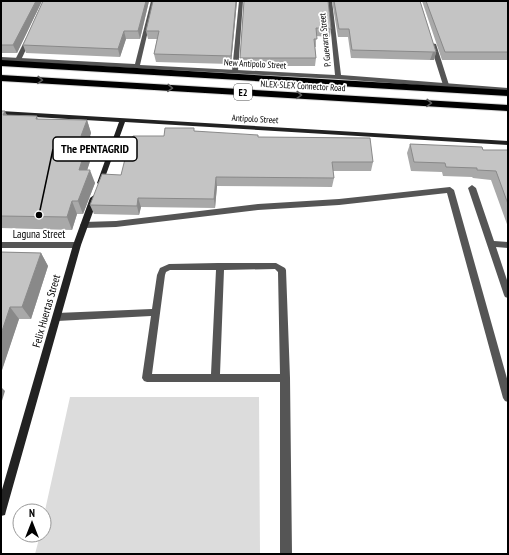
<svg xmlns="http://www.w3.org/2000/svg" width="509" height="555" font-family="'PT Sans Narrow',sans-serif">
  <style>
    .green { fill: #dcdcdc }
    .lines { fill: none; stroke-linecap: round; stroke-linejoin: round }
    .highway-casing { stroke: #dbdbdb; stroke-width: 2 }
    .lane { fill: #555; fill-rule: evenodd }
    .street { fill: #555; fill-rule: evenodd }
    .secondary { fill: #222; fill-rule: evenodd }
    .highway { fill: #000; fill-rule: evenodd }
    .wall { fill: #a9a9a9 }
    .shaded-wall { fill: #898989 }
    .building { fill: #c4c4c4; stroke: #898989 }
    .oneway { stroke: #595959 }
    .labels { text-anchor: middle; stroke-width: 3.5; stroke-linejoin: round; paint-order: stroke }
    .far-street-label { font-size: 9px; fill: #000; stroke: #fff }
    .shield { fill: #fff; stroke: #4c4c4c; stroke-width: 1 }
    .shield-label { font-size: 10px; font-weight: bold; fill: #000 }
    .street-label { font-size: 11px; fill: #000; stroke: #fff }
    .leader { fill: none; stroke: #000; stroke-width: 1.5 }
    .callout-dot { fill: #000; stroke: #fff; stroke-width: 1.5 }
    .callout { fill: #fff; stroke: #000; stroke-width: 1.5 }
    .callout-label { font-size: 12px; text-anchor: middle; font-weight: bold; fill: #000 }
  </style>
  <rect width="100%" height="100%" fill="#fff"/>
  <!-- green -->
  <path class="green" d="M70,397h189l1,157h-225l5,-19h4v-20z"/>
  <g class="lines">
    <defs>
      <path id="highway" d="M1,60l507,30v6l-507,-30z
        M1,75l507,30v6l-507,-30z"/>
    </defs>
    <!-- highway casing -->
    <use href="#highway" class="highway-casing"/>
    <!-- lane -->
    <path class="lane" d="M239,1h4l-5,70 -3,2 -3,-2z
      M26,38l5,1 -10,21 -5,1 -1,-1z
      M431,43l5,1 13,41 -1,1 -5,-1 -13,-41z
      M450,187l4,3 54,192v20l-3,-1 -2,-3 -56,-205 -108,12 -81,5 -142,17 -32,1 -4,-3 4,-3 32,-1 142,-17 81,-5z
      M218,263h58l9,5 1,2 4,108 2,176h-12v-172h-133l-3,-1 -2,-3 9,-62 -94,5 -3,-1 -1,-3 1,-3 3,-1 95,-4 5,-34 3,-7 9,-4zM275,269l3,3 2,102h-60l4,-104zM170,270h46l-5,104h-59l13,-99 1,-3z"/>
    <!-- street -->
    <path class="street" d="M151,1h4l-15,64 195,10 -7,-74h4l9,74 167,13v4l-170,-13 -337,-18v-4l134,7z
      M472,185l4,3 18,53 14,1v6l-12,-1 12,36v15l-3,-1 -1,-2 -36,-107z
      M1,242h76l4,3 -4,3h-76z"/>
    <!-- secondary -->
    <path class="secondary" d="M1,111l507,30v4l-383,-23 -22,61 -3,2 -3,-2 22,-61 -118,-7z
      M94,195l4,3 -17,47 -75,266 -1,4 -4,1v-23l72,-248 17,-47z"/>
    <!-- highway -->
    <use href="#highway" class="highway"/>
  </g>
  <!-- wall -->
  <path class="wall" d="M1,1h41l-25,52h-16z
    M43,1h106l-9,38h-14l-6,18 -94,-4 -3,-8z
    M237,1l-6,63 -75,-2 -2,-8 3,-15h-9l-2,-8z
    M244,1l87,28 -1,8 -14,-1v11h-1l1,11 -1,8h-75v-8z
    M332,1h88l16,51 -2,8h-4l-79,-2 -3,-21h-10z
    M422,1h86v59h-66z
    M1,111l6,4 30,1 1,3 49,1 4,13 -1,3 4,13 -7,21 8,13 -12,31h-6l-5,16 -71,-2z
    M195,131l63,6 115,25 -2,9h-38l1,7 -2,9 -115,-1 -2,22 -74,-1 -2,8 -45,-1 -4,-9 31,-30 9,-28 34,-11z
    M410,144l73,6h25v77l-17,-47 -18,-2 -1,-1 -29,-1 -1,-4 -31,-1 -4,-18z
    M1,252l40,1 7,13 -17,53h-12l-18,54z"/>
  <!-- shaded-wall -->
  <path class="shaded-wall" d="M36,1h6l-25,52 -4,-8z
    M146,1h3l-9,38 -2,-8z
    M236,1h1l-6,63v-8z
    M124,31l2,8 -6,18 -2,-8z
    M433,52h3l-2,8h-4z
    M5,111l6,13 -8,-9z
    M87,120l4,13 -5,16 -5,-13z
    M90,136l4,13 -11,34 -4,-13z
    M90,170l5,13 -12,31 -5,-13z
    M216,177l1,9 -2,22 -1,-9z
    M138,198l3,9 -2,8 -2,-9z
    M72,201l5,13 -5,16 -5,-13z
    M41,253l7,13 -17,53 -9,-12z
    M10,307l9,12 -18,54v-39z
    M1,387l4,4 -4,13z"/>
  <!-- building -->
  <path class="building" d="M1,1h35l-23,44h-12z
    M43,1h103l-8,30h-14l-6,18 -95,-4z
    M153,1h83l-5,55 -77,-2 5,-23h-13z
    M244,1h84l3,28 -15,-1 1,11h-3l2,19h-76z
    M334,1h86l16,51h-3l-81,-2 -3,-21h-10z
    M426,1h82v51h-63z
    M1,111h4l-2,4 34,1 -1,3 51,1 -6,16h9l-11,34h11l-12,31h-6l-5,16 -66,-1z
    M165,128h29v3l64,4v2l112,1 3,24h-41l2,16 -118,-1 -2,22 -76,-1 -1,8 -47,-1 12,-31 19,1 7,-28h2l3,-11h31z
    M410,144l72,3 1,3h25v54l-12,-33 -19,-1v-2l-31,-1 -1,-4 -31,-1z
    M1,252l40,1 -19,54h-12l-9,27z"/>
  <!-- one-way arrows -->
  <defs><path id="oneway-chevron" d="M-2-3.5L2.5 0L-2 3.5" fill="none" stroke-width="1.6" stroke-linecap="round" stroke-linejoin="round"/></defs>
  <g class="oneway">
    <use href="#oneway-chevron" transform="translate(40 80) rotate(3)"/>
    <use href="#oneway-chevron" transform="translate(170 88) rotate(3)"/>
    <use href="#oneway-chevron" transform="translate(299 95) rotate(3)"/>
    <use href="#oneway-chevron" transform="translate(429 103) rotate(3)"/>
  </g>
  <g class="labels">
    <!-- far-street labels -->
    <g class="far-street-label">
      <text transform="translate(325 40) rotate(-96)" y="3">P. Guevarra Street</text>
      <text transform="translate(255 64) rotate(3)" y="3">New Antipolo Street</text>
      <text transform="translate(303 86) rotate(3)" y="3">NLEX-SLEX Connector Road</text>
      <text transform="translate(255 119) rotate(3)" y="3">Antipolo Street</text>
    </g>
    <!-- shield labels -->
    <rect class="shield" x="234" y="84" width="18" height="16" rx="3"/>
    <g class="shield-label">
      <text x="243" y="96">E2</text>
    </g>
    <!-- street labels -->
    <g class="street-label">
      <text x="39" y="238">Laguna Street</text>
      <text transform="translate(46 311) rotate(-74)" y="4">Felix Huertas Street</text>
    </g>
  </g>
  <!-- callouts -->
  <path class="leader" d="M39 215L53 149"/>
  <circle class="callout-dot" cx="39" cy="215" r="4"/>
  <rect class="callout" x="53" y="137" width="84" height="24" rx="4"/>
  <g class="callout-label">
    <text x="95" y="153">The PENTAGRID</text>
  </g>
  <!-- border -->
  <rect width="509" height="555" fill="none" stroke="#000000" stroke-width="4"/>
  <!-- north arrow -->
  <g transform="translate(32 523)"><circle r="19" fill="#ffffff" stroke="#999999"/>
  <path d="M0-3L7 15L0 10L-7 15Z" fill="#000000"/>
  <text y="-6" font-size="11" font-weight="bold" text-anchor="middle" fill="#000000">N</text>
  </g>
</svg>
